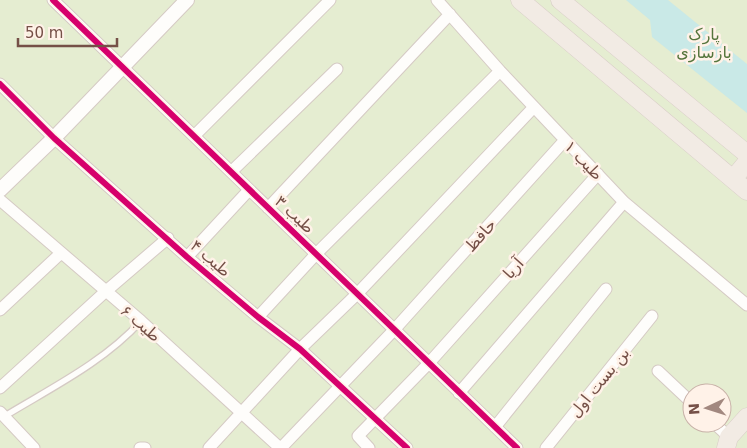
<svg xmlns="http://www.w3.org/2000/svg" width="747" height="448" font-family="'DejaVu Sans',Cairo,sans-serif">
  <style>
    .green { fill: #e5edd1; fill-rule: evenodd }
    .water { fill: #c9e9e7 }
    .lines { fill: none; stroke-linecap: round; stroke-linejoin: round }
    .service-casing { stroke: #d5cac4; stroke-width: 8 }
    .minor-casing { stroke: #d5cac4; stroke-width: 13 }
    .tertiary-casing { stroke: #d5cac4; stroke-width: 16 }
    .primary-casing { stroke: #d8ccc7; stroke-width: 19 }
    .service { stroke: #fefdfb; stroke-width: 5.5 }
    .minor { stroke: #fefdfb; stroke-width: 11 }
    .tertiary { stroke: #fefdfb; stroke-width: 14 }
    .primary { stroke: #f2ebe4; stroke-width: 18 }
    .cycleway-casing { stroke: #fff2e8; stroke-width: 9 }
    .cycleway { stroke: #d6006c; stroke-width: 6 }
    .labels { text-anchor: middle; stroke-width: 5; stroke-linejoin: round; paint-order: stroke }
    .park-label { font-size: 16px; fill: #55753c; stroke: #fff2e8 }
    .street-label { font-size: 16px; fill: #755047; stroke: #fff2e8 }
  </style>
  <rect width="100%" height="100%" fill="#f7efe7"/>
  <!-- green -->
  <path class="green" d="M0,0h747v448h-747zM692,393h30v30h-30z"/>
  <!-- water -->
  <path class="water" d="M626,0h42l79,64v49l-95,-76 -2,-17z"/>
  <g class="lines">
    <defs>
      <path id="service" d="M5,416c46,-28 99,-54 136,-95"/>
      <path id="minor" d="M53,0l464,448
        M437,0l63,71 124,131 123,103
        M0,84l54,54 133,119 71,60 42,32 107,99
        M194,136l136,-136
        M231,172l106,-103
        M0,200l141,121 139,127
        M268,208l182,-194
        M187,257l62,-67
        M0,310l61,-57
        M258,317l59,-64 183,-182
        M658,371l34,32
        M0,388l105,-96 63,-54
        M459,393l165,-191
        M0,412l34,36
        M714,423l15,14
        M495,427l111,-138
        M140,448h5
        M209,448l91,-99 57,-55 177,-187
        M281,448l113,-118 171,-190
        M369,448l-11,-12 71,-73 169,-189
        M546,448l106,-132"/>
      <path id="tertiary" d="M0,190l54,-52 133,-138"/>
      <path id="primary" d="M520,0l227,191
        M560,0l187,154
        M733,179l14,-17
        M726,448l3,-11 18,-20"/>
    </defs>
    <!-- service casing -->
    <use href="#service" class="service-casing"/>
    <!-- minor casing -->
    <use href="#minor" class="minor-casing"/>
    <!-- tertiary casing -->
    <use href="#tertiary" class="tertiary-casing"/>
    <!-- primary casing -->
    <use href="#primary" class="primary-casing"/>
    <!-- service -->
    <use href="#service" class="service"/>
    <!-- minor -->
    <use href="#minor" class="minor"/>
    <!-- tertiary -->
    <use href="#tertiary" class="tertiary"/>
    <!-- primary -->
    <use href="#primary" class="primary"/>
    <defs>
      <path id="cycleway" d="M53,0l464,448
        M0,84l54,54 133,119 71,60 42,32 107,99"/>
    </defs>
    <!-- cycleway casing -->
    <use href="#cycleway" class="cycleway-casing"/>
    <!-- cycleway -->
    <use href="#cycleway" class="cycleway"/>
  </g>
  <g class="labels">
    <!-- park labels -->
    <g class="park-label">
      <text x="704" y="40">پارک<tspan x="704" dy="18">بازسازی</tspan></text>
    </g>
    <!-- street labels -->
    <g class="street-label">
      <text transform="translate(584 160) rotate(46)" y="6">طیب ۱</text>
      <text transform="translate(295 214) rotate(43)" y="6">طیب ۳</text>
      <text transform="translate(480 235) rotate(-48)" y="6">حافظ</text>
      <text transform="translate(211 258) rotate(41)" y="6">طیب ۴</text>
      <text transform="translate(513 268) rotate(-48)" y="6">آریا</text>
      <text transform="translate(141 323) rotate(41)" y="6">طیب ۶</text>
      <text transform="translate(599 382) rotate(-51)" y="6">بن بست اول</text>
    </g>
  </g>
  <!-- north arrow -->
  <g transform="translate(707 408) rotate(266)"><circle r="24" fill="#fff2e8" stroke="#c8b1a8"/>
  <path d="M0-4L9 19L0 12L-9 19Z" fill="#a2887f"/>
  <text y="-8" font-size="14" font-weight="bold" text-anchor="middle" fill="#755047">N</text>
  </g>
  <!-- scale -->
  <path d="M18 38v8h99v-8" fill="none" stroke="#755047" stroke-width="2.5"/>
  <text x="25" y="38" font-size="15" fill="#755047" stroke="#fff2e8" stroke-width="4" paint-order="stroke">50 m</text>
</svg>
